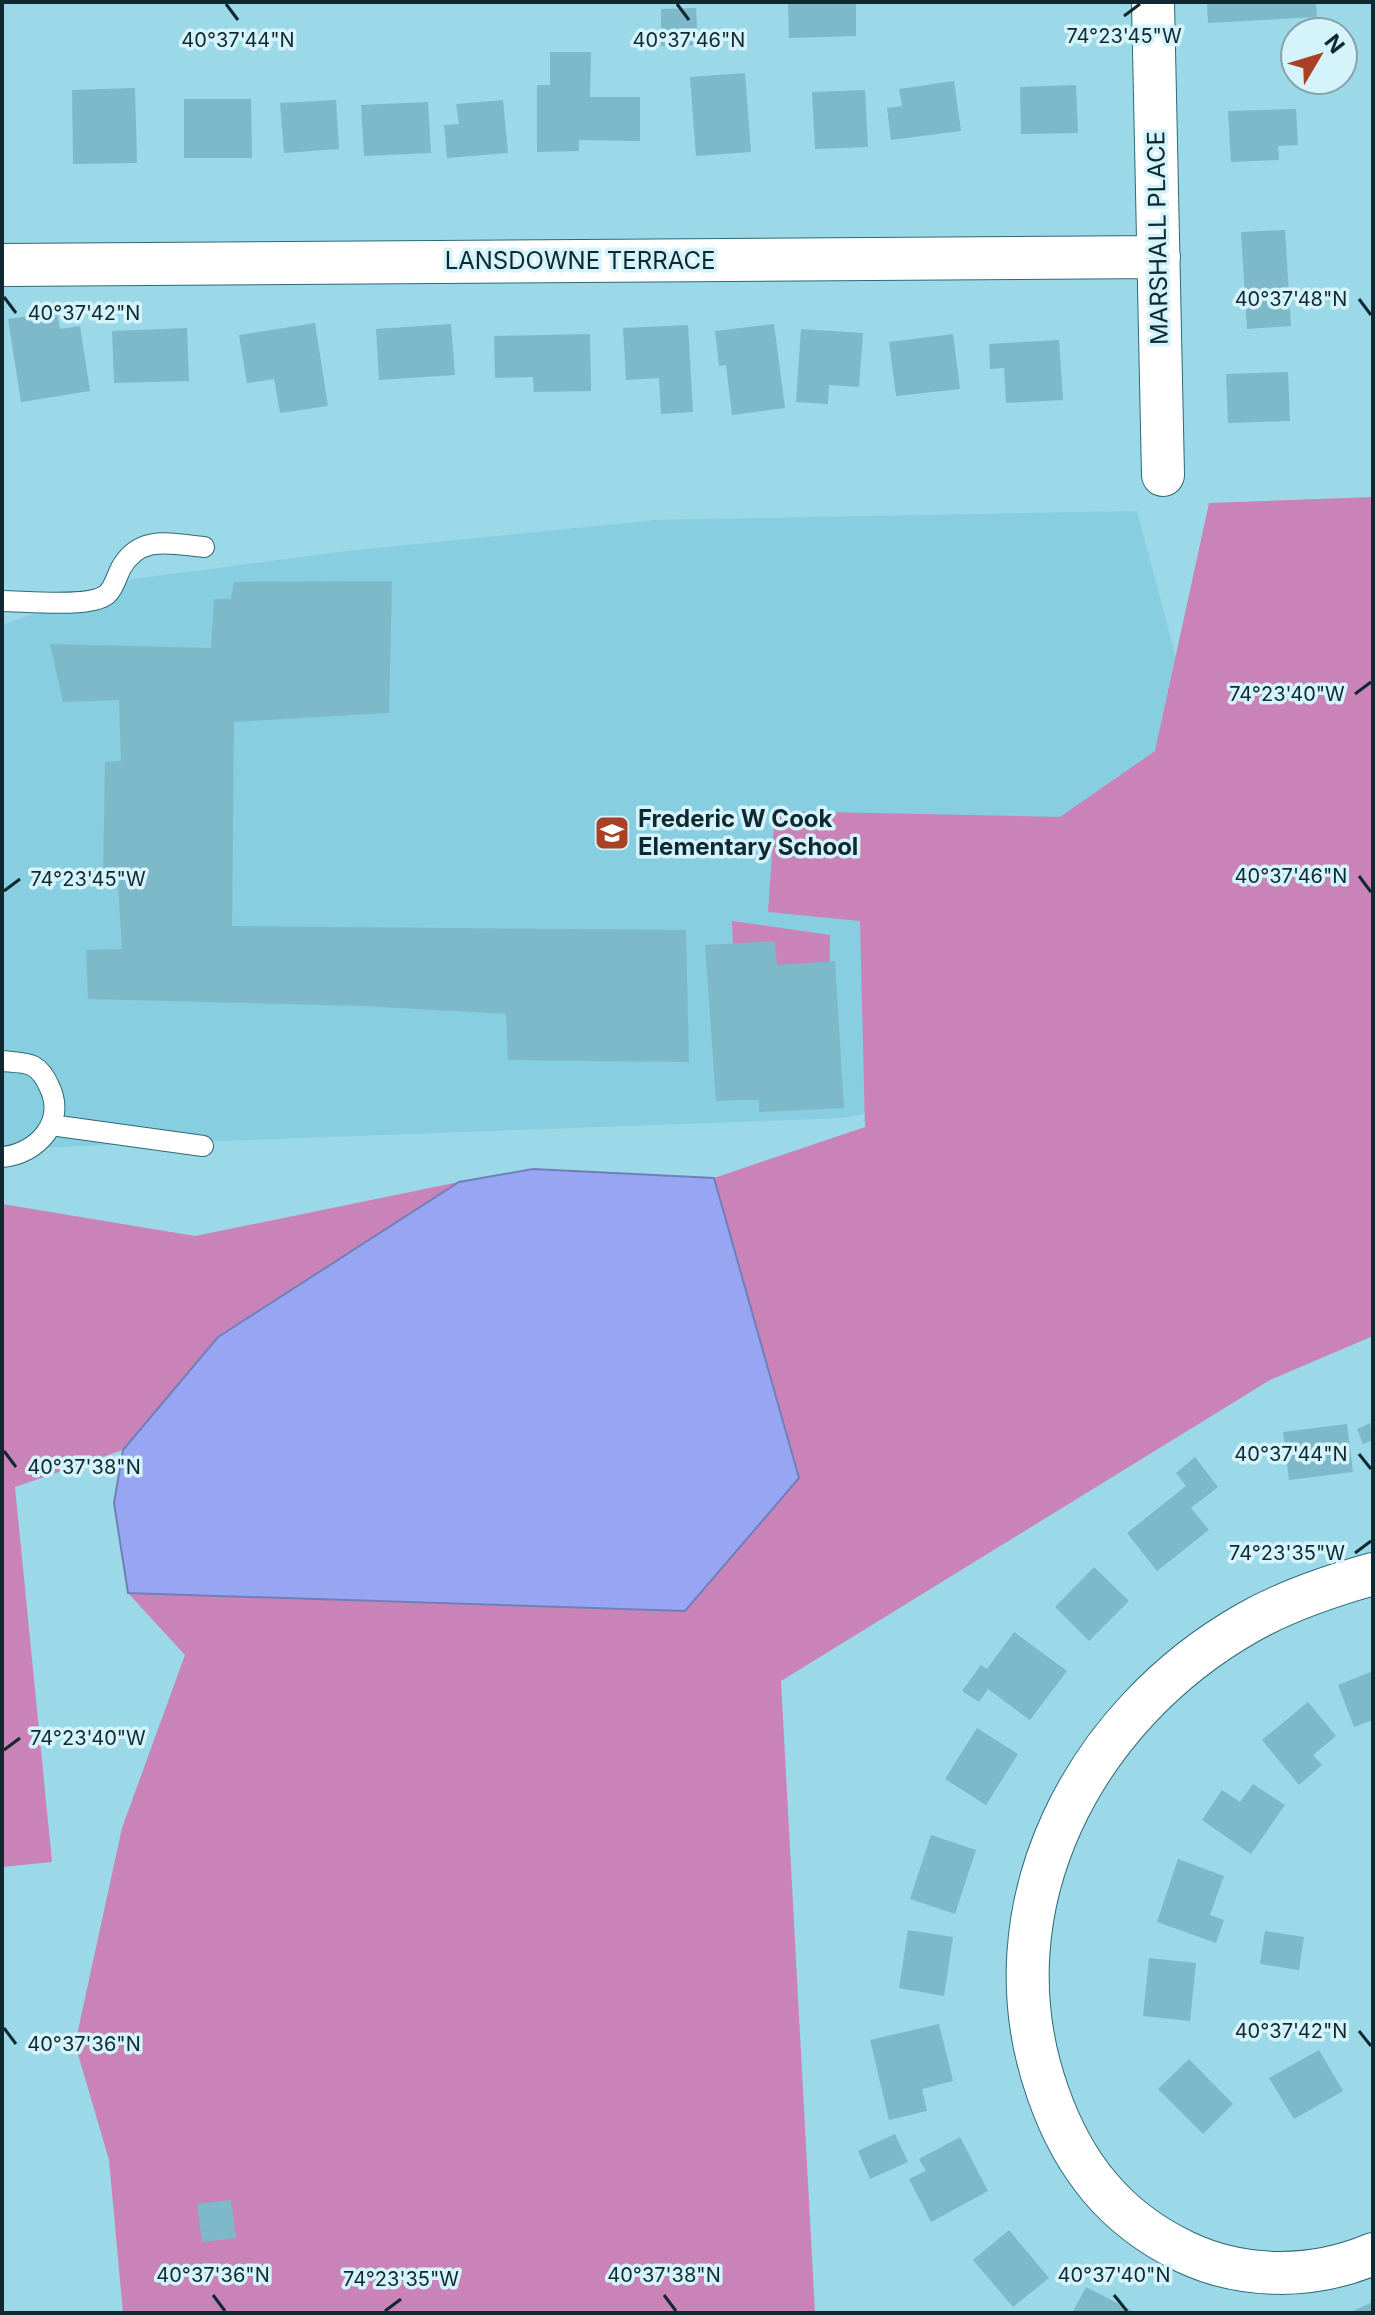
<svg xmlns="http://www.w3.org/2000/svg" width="1375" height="2315" font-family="Inter,sans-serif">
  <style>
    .built { fill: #86cee0 }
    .green { fill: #c983b8 }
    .water { fill: #98a5f2; stroke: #6f80b8; stroke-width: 2 }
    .building { fill: #7db9c8 }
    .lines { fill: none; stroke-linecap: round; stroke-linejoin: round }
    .lane-casing { stroke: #2d6a78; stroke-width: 22 }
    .street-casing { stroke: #2d6a78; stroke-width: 44 }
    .lane { stroke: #fff; stroke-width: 20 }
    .street { stroke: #fff; stroke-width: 42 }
    .ticks { fill: none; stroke: #102930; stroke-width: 3 }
    .labels { text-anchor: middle; stroke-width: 7; stroke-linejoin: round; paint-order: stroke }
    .street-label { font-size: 24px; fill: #102930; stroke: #d5f3fb }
    .poi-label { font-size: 24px; font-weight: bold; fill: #102930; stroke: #d5f3fb; text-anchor: start }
    .ticks-label { font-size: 20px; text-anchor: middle; fill: #102930; stroke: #d5f3fb; stroke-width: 7; stroke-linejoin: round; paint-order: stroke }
  </style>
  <rect width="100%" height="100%" fill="#9bd8e8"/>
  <!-- built -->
  <path class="built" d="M1137,511l141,530 -436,77 -840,31v-524l131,-46 214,-28 309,-31z"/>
  <!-- green -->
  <path class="green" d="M1373,497v839l-103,44 -489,301 34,632h-692l-14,-153 -34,-116 47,-216 63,-173 -57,-62 557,18 114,-133 -85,-300 151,-51 -5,-206 -92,-9 7,-101 285,6 95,-66 54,-248z
    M732,921l98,14 -1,162 -90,3z
    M459,1182l-241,154 -95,114 -108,37 37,375 -50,5v-663l193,32z"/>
  <!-- water -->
  <path class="water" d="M533,1169l181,9 85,300 -114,133 -557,-18 -14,-90 9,-53 95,-113 241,-155z"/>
  <!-- building -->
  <path class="building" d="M788,2h68v34l-67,2z
    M1207,2h109l1,15 -109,6z
    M696,8l2,37 -37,1v-37z
    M550,52h41l-1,45h50v44l-61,-1v11l-42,1v-67h13z
    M745,73l6,79 -55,4 -6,-79z
    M954,81l7,50 -70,9 -4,-32 15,-2 -3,-17z
    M1076,85l2,48 -57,1 -1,-47z
    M135,88l2,75 -64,1 -1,-74z
    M865,90l3,57 -53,2 -3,-57z
    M184,99h67l1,59h-68z
    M336,100l3,49 -55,4 -4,-50z
    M503,100l5,53 -61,5 -3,-33 15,-1 -3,-20z
    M428,102l3,51 -67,3 -3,-51z
    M1296,109l2,36 -20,1 1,14 -48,2 -3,-51z
    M1285,230l6,96 -44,3 -6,-97z
    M57,312l3,17 20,-3 10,65 -69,11 -13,-83z
    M315,323l13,83 -48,7 -6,-34 -27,4 -8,-48z
    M451,324l4,51 -76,5 -3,-51z
    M774,324l11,84 -53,7 -6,-50 -7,1 -4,-35z
    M688,325l5,87 -32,2 -2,-36 -33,2 -3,-52z
    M187,328l2,53 -75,2 -2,-52z
    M801,329l62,4 -4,54 -30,-2 -1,19 -32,-2z
    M590,334l1,57 -57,1 -1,-15 -38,1 -1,-42z
    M953,334l7,55 -64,7 -7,-54z
    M1059,340l4,60 -57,3 -2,-35 -14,1 -1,-25z
    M1288,372l2,49 -62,2 -2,-49z
    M392,581l-3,132 -155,9 -2,204 454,4 3,132 -181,-2 -2,-46 -142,-8 -276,-7 -2,-49 36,-1 -4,-64 -15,-5 2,-118 16,-1 -2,-61 -56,2 -13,-58 161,4 3,-49h17l3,-17z
    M775,941l2,24 58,-4 9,147 -85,4v-13l-43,2 -11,-156z
    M1370,1423l3,17 -10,4 -6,-15z
    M1347,1424l6,48 -64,8 -6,-48z
    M1195,1457l23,30 -27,21 18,22 -52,41 -30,-38 59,-47 -10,-13z
    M1094,1567l35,34 -40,40 -34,-34z
    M1014,1632l53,39 -37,49 -42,-31 -9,13 -17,-11 19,-26 6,4z
    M1373,1671v49l-19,7 -16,-42z
    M1308,1702l28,34 -23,19 9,10 -23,20 -37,-45z
    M977,1728l41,26 -32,51 -41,-26z
    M1253,1784l32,21 -34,49 -49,-34 20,-30 18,12z
    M931,1835l45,15 -21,64 -45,-15z
    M1178,1859l46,17 -14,39 14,5 -8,23 -59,-21z
    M908,1930l45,7 -9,59 -45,-8z
    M1265,1931l39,6 -5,33 -39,-6z
    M1149,1958l47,5 -6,58 -47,-5z
    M939,2024l14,57 -31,8 5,22 -38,9 -19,-80z
    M1319,2050l24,41 -49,28 -25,-41z
    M1189,2059l44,45 -30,30 -45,-45z
    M895,2134l13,28 -38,17 -12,-28z
    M960,2137l28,54 -57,31 -22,-43 17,-8 -7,-12z
    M231,2200l5,38 -34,4 -5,-38z
    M1009,2230l40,48 -36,29 -40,-47z
    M1086,2287l50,26h-64z
    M1373,2302v11h-25z"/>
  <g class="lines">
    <defs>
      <path id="lane" d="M2,601c23,0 87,7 104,-6 7,-5 11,-19 15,-27 19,-34 50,-24 83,-21
        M2,1061c9,1 24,1 31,5 7,4 13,13 16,20 18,36 -12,68 -47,71
        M51,1125l152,21"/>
      <path id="street" d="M1153,2l10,473
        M2,265l1157,-8
        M1373,1574c-43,12 -85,26 -124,48 -165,93 -267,285 -201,471 25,72 67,126 137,159 59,28 129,27 188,2"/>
    </defs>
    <!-- lane casing -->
    <use href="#lane" class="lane-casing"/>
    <!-- street casing -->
    <use href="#street" class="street-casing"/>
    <!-- lane -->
    <use href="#lane" class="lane"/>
    <!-- street -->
    <use href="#street" class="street"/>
  </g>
  <!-- ticks -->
  <path class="ticks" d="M226,4l12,16M677,4l12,16M1124,16l16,-12M4,297l12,16M1359,299l12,16M1355,694l16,-12M1359,876l12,16M4,891l16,-12M4,1451l12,16M1359,1454l12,15M1355,1553l16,-12M4,1750l16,-12M4,2028l12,16M1359,2031l12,15M213,2295l12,16M664,2295l12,16M1114,2295l13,16M385,2311l16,-12"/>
  <!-- icons -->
  <defs>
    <symbol id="school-square" viewBox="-11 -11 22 22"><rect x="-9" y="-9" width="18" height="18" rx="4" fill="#aa4125" stroke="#d5f3fb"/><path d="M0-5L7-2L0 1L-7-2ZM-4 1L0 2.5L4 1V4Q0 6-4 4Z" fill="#fff"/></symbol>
  </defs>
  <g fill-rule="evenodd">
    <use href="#school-square" x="592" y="813" width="40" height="40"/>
  </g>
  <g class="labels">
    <!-- street labels -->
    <g class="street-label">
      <text transform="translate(1158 238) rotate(-91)" y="8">MARSHALL PLACE</text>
      <text x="580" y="269">LANSDOWNE TERRACE</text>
    </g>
    <!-- poi labels -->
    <g class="poi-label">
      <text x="638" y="827">Frederic W Cook<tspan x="638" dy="28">Elementary School</tspan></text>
    </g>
  </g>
  <g class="ticks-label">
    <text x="1124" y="43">74°23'45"W</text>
    <text x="689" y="47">40°37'46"N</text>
    <text x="238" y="47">40°37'44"N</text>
    <text x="1291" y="306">40°37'48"N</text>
    <text x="84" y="320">40°37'42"N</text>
    <text x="1287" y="701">74°23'40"W</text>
    <text x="1291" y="883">40°37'46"N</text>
    <text x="88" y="886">74°23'45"W</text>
    <text x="1291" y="1461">40°37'44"N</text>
    <text x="84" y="1474">40°37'38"N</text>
    <text x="1287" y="1560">74°23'35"W</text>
    <text x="88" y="1745">74°23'40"W</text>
    <text x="1291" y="2038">40°37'42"N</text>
    <text x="84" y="2051">40°37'36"N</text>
    <text x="213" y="2282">40°37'36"N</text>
    <text x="664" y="2282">40°37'38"N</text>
    <text x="1114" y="2282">40°37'40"N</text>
    <text x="401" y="2286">74°23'35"W</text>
  </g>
  <!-- border -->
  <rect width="1375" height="2315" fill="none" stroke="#102930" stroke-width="8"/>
  <!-- north arrow -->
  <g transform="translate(1319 56) rotate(52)"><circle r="38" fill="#d5f3fb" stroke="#86a2aa" stroke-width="2"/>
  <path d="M0-6L14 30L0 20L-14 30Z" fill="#aa4125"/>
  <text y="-12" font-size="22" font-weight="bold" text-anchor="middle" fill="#102930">N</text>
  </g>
</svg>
